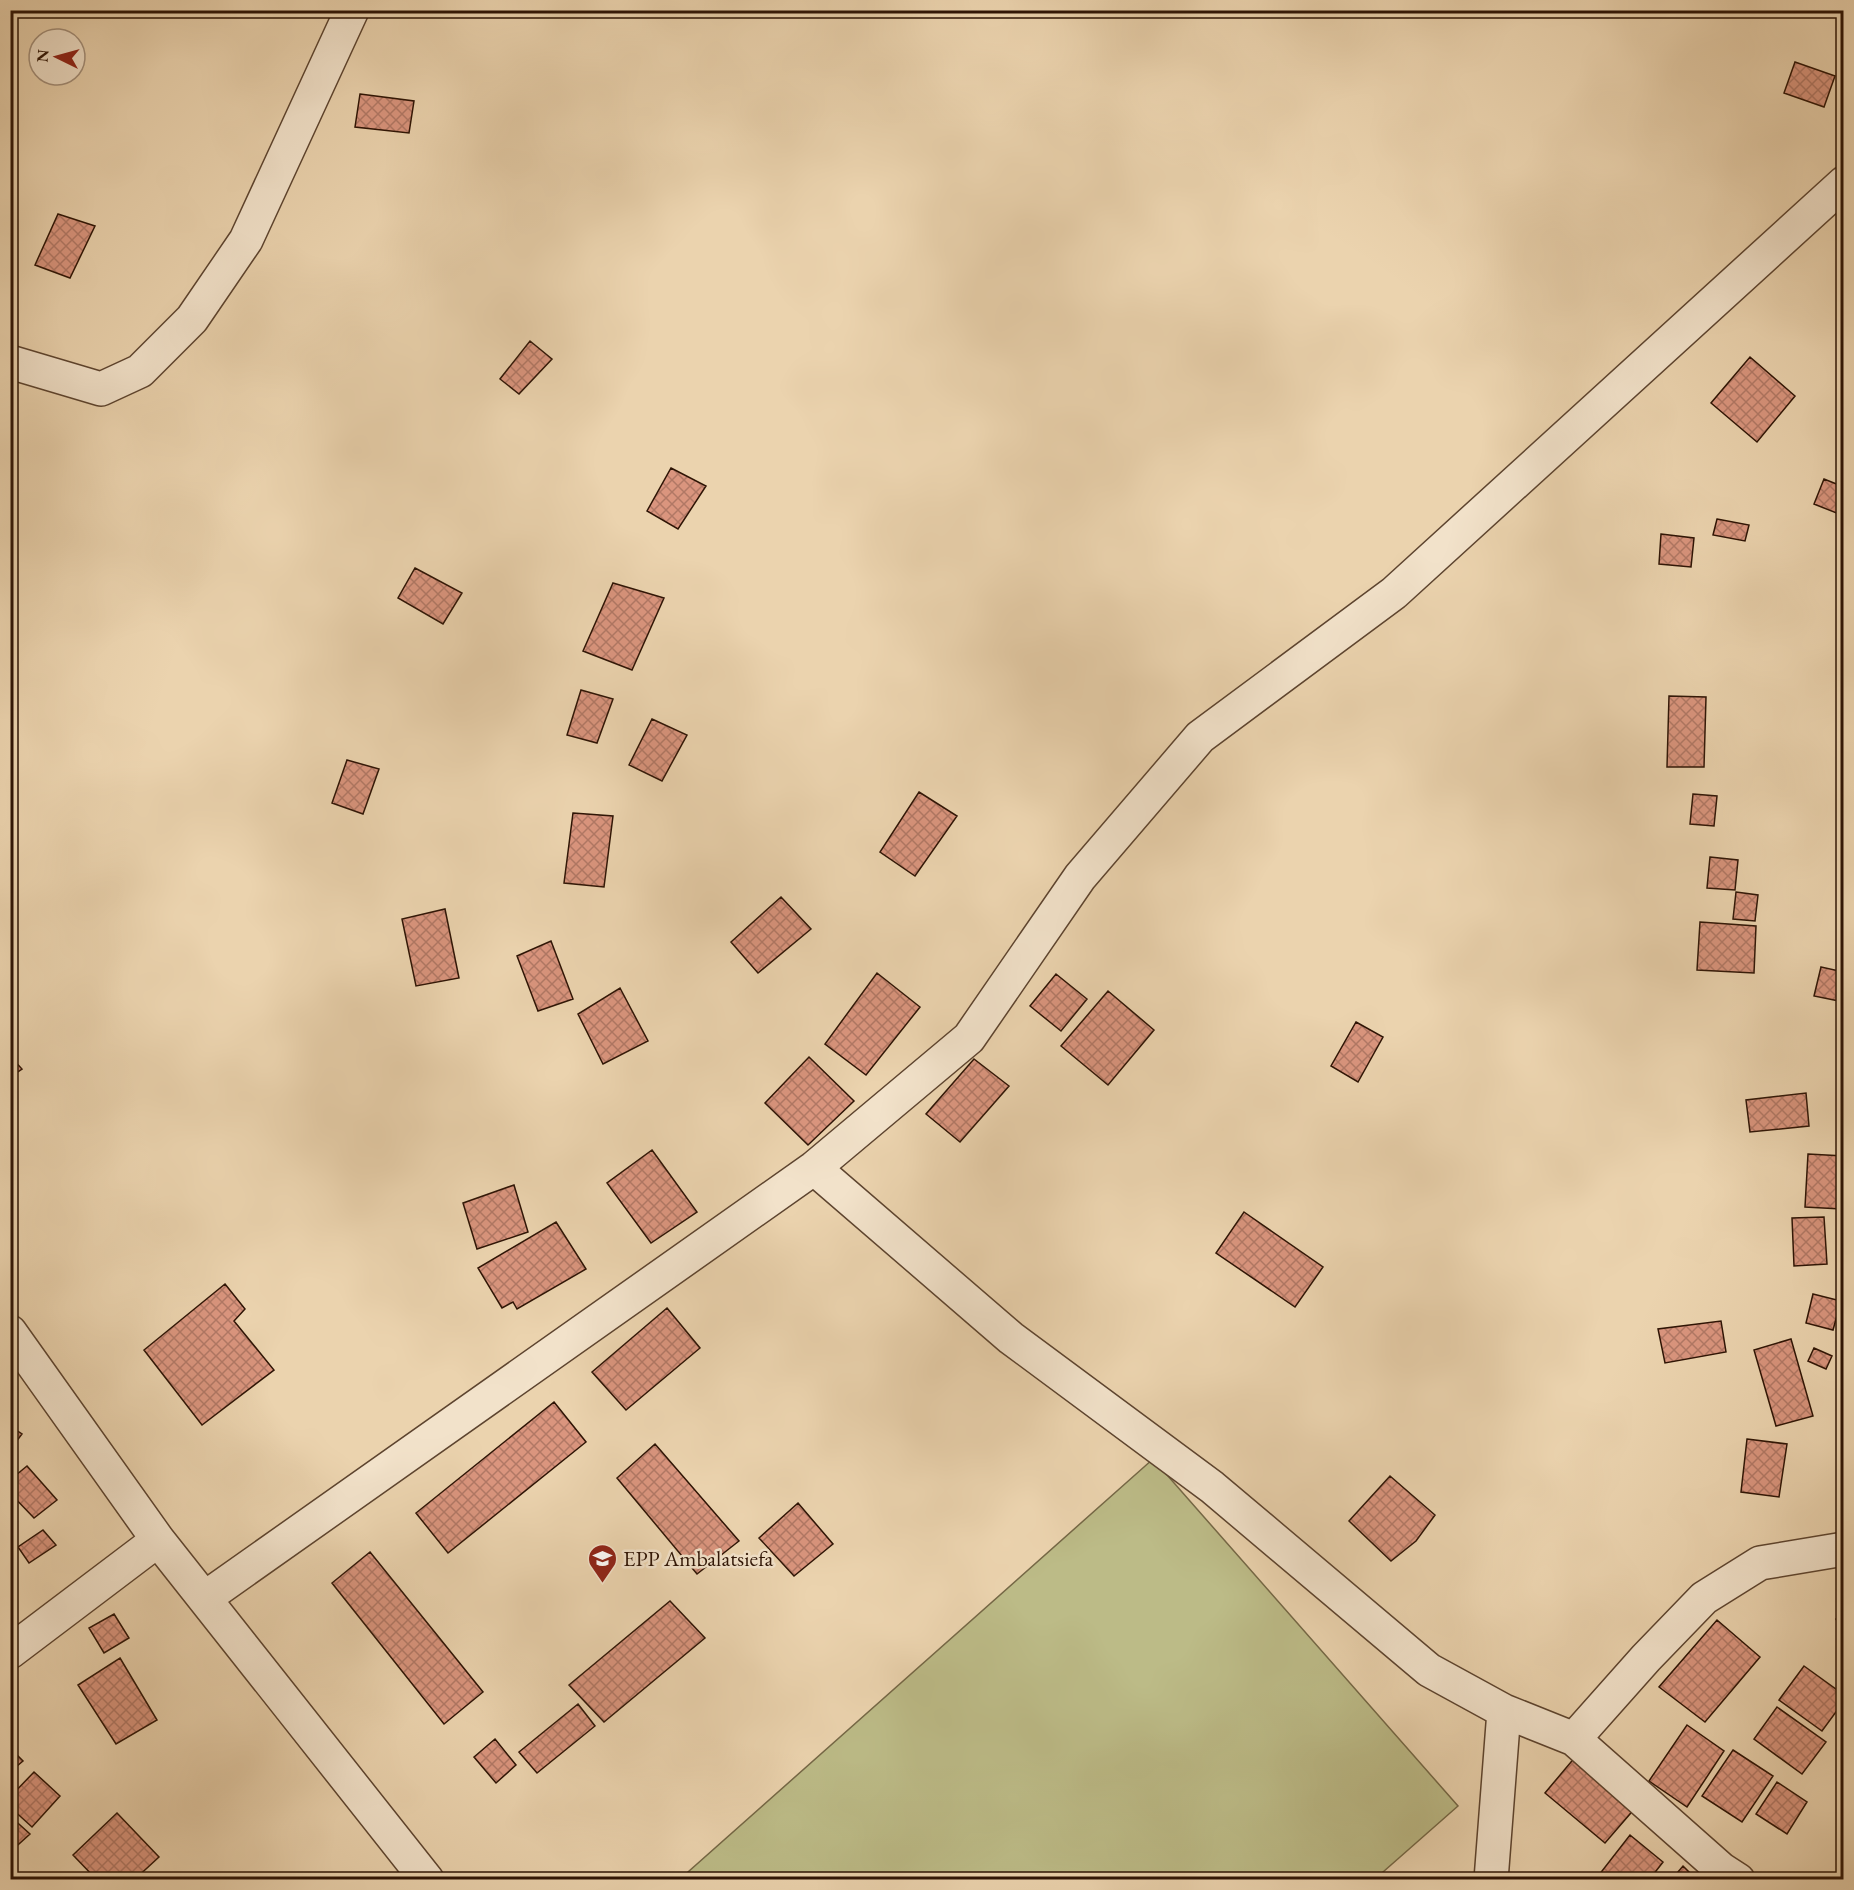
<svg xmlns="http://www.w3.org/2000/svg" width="1854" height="1890" font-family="'EB Garamond',serif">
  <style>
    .pitch { fill: #bcbb87; stroke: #756846; stroke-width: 1.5 }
    .building { fill: url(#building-cross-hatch); stroke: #2e1405; stroke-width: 1.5 }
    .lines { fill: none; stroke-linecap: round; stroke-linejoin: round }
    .minor-casing { stroke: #5d442f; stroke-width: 36 }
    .minor { stroke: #f2e2ca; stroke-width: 33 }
    .labels { text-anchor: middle; stroke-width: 5; stroke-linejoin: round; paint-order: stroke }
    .poi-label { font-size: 22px; fill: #2e1405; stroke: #f2e2ca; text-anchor: start }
  </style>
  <defs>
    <pattern id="building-cross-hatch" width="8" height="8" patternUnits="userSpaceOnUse" patternTransform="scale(1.5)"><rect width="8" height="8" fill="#da957e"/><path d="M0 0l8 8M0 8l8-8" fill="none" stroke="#b17865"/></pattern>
  </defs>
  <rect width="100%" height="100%" fill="#ebd3ae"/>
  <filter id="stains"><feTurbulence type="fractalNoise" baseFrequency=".00333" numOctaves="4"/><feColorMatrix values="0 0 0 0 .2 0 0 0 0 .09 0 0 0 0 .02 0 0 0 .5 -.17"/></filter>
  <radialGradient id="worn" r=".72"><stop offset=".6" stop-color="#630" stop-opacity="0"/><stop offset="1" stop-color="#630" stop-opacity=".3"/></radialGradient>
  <!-- pitch -->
  <path class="pitch" d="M1153,1459l305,347 -83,73 -696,1z"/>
  <!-- building -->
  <path class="building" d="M1795,62l40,14 -11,31 -40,-14z
    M360,94l54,7 -5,32 -54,-6z
    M58,214l37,12 -25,52 -35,-13z
    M530,341l22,18 -33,35 -19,-15z
    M1750,357l45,39 -38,46 -46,-39z
    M671,468l35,18 -28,43 -31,-18z
    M1824,479l20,8v29l-30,-12z
    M1717,519l32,6 -4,16 -32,-6z
    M1661,534l33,4 -3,29 -32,-3z
    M415,568l47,25 -19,31 -45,-26z
    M613,583l51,15 -32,72 -49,-19z
    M581,690l32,9 -16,44 -30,-8z
    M1669,696l37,1 -2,70h-37z
    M652,719l35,16 -25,46 -33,-16z
    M347,760l32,9 -16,45 -31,-11z
    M919,792l38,24 -42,60 -35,-24z
    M1693,794l24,2 -3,30 -24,-2z
    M573,813l40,3 -9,71 -40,-4z
    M1710,857l28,3 -3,30 -28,-2z
    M1736,892l22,3 -3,26 -22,-2z
    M781,897l30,32 -53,44 -27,-31z
    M445,909l14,69 -43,8 -14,-67z
    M1700,922l56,4 -2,47 -57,-3z
    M551,941l22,58 -35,12 -21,-55z
    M1821,967l23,5v30l-30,-6z
    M877,973l43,34 -54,68 -41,-31z
    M1056,974l31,25 -26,32 -31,-25z
    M620,988l28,53 -45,23 -25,-50z
    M1108,991l46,39 -46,55 -47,-39z
    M1356,1022l27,15 -25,45 -27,-16z
    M10,1056l12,13 -12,8z
    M809,1057l45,44 -46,44 -43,-42z
    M974,1059l35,27 -49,56 -34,-28z
    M1806,1093l3,33 -59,6 -4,-32z
    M652,1150l45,62 -46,31 -44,-60z
    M1808,1154l36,2 -3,53 -36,-2z
    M514,1185l14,47 -51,17 -14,-46z
    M1244,1212l79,55 -28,40 -79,-54z
    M1824,1217l3,47 -33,2 -2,-48z
    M556,1222l30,47 -69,40 -4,-7 -11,6 -24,-40z
    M225,1284l20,25 -11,12 40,49 -72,55 -58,-75z
    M1813,1294l28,7 -8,29 -27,-7z
    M667,1308l33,40 -74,62 -34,-38z
    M1721,1321l5,31 -61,11 -7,-34z
    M1791,1339l22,77 -37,10 -22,-76z
    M1814,1348l18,8 -6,13 -18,-8z
    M554,1402l32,40 -138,111 -32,-40z
    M10,1426l12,8 -12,16z
    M1747,1439l40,5 -8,53 -38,-5z
    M655,1444l84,97 -42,33 -80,-96z
    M27,1466l30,34 -23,18 -24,-25v-13z
    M1390,1476l45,39 -19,26 -25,20 -42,-40z
    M798,1503l35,41 -39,32 -35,-38z
    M43,1530l13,15 -27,18 -11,-16z
    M370,1552l113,140 -39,32 -112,-141z
    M670,1601l35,37 -101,84 -35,-37z
    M114,1614l15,24 -25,15 -15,-25z
    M1844,1615v19l-8,-15z
    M1717,1620l43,37 -55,65 -46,-35z
    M120,1658l37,62 -41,24 -38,-59z
    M1804,1666l40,29v6l-22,30 -43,-31z
    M578,1704l17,22 -58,47 -18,-21z
    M1777,1707l49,35 -24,32 -48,-35z
    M1687,1725l37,26 -37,56 -38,-26z
    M495,1739l21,26 -20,18 -22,-26z
    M10,1748l13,13 -13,11z
    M1733,1750l40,26 -31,46 -40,-26z
    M1576,1756l60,51 -31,36 -60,-50z
    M34,1772l26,24 -28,31 -22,-20v-10z
    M1777,1782l30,20 -20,32 -31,-20z
    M117,1813l42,44 -25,23h-37l-24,-25z
    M10,1816l20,18 -20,18z
    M1630,1835l33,27 -14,18h-54z
    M1683,1866l14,14h-26z"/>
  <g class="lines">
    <defs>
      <path id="minor" d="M10,362l91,27 39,-18 52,-52 54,-79 106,-230
        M814,1168l197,170 201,149 217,183 75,41 70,28 72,-81 58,-60 56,-35 84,-14
        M10,1332l148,208 269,340
        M205,1598l609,-430 155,-130 111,-161 120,-140 194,-144 450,-410
        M10,1652l148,-112
        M1574,1739l147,130 17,11
        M1491,1880l13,-169"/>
    </defs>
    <!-- minor casing -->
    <use href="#minor" class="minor-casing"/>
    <!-- minor -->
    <use href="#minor" class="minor"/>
  </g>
  <!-- icons -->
  <defs>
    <symbol id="school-pin" viewBox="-11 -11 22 30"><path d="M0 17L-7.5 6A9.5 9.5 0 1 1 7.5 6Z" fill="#8f2418" stroke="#f2e2ca"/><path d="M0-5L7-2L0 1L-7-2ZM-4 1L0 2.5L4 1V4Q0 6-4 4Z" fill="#fff"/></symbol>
  </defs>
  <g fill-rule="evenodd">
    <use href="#school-pin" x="586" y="1542" width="33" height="45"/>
  </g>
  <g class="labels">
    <!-- poi labels -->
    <g class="poi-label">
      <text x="623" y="1566">EPP Ambalatsiefa</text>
    </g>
  </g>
  <!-- margin -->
  <rect width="1854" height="1890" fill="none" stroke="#ebd3ae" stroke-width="36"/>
  <rect x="12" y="12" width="1830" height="1866" fill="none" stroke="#2e1405" stroke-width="3"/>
  <rect x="18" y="18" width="1818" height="1854" fill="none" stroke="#2e1405" stroke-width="1.5"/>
  <!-- north arrow -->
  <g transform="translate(57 57) rotate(275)"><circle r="28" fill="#f2e2ca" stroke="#a4907b" stroke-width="1.5"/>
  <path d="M0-4.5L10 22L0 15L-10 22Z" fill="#8f2418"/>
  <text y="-9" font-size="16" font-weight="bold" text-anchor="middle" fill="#2e1405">N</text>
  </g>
  <rect width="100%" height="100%" filter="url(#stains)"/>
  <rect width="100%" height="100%" fill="url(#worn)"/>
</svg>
